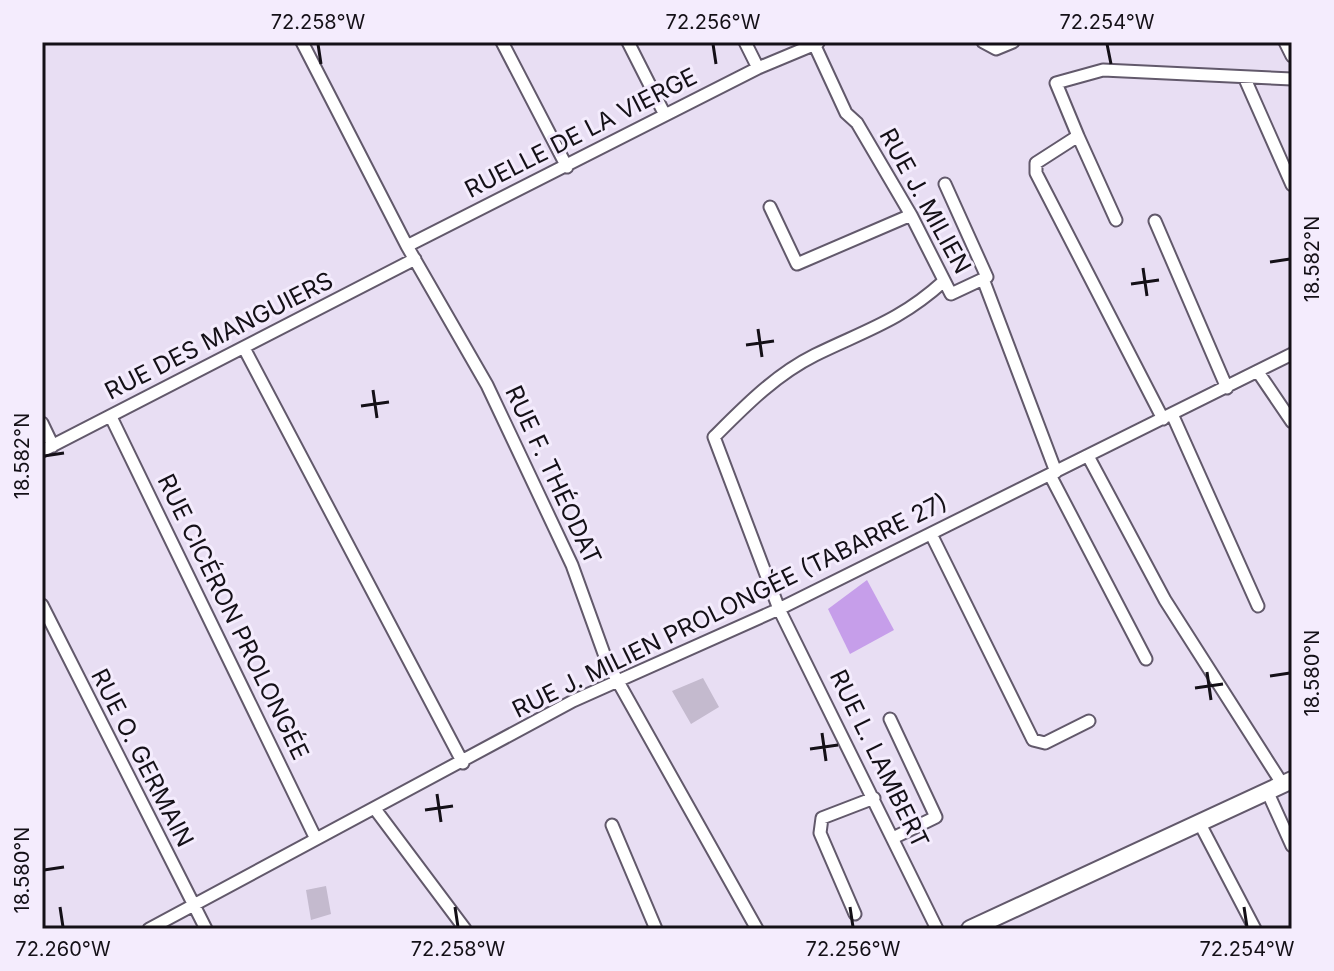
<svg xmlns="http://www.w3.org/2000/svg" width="1334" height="971" font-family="Inter,sans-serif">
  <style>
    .green { fill: #c69eea }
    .building { fill: #c4bace }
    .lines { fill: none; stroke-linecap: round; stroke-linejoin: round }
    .minor-casing { stroke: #62596b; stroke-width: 15 }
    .secondary-casing { stroke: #62596b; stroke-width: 20 }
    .minor { stroke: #fff; stroke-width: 11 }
    .secondary { stroke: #fff; stroke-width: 16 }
    .ticks { fill: none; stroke: #141017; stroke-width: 3 }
    .labels { text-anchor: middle; stroke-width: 6; stroke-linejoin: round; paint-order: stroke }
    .street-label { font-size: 24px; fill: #141017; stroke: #f4ecfd }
    .neatline { fill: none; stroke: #141017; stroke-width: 3 }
    .ticks-label { font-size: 20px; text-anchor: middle; fill: #141017 }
  </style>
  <rect width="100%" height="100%" fill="#e8def3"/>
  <!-- green -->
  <path class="green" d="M867,580l27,50 -44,24 -22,-45z"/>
  <!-- building -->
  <path class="building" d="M703,678l16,29 -28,17 -19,-33z
    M326,886l5,28 -20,6 -5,-30z"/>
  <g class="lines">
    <defs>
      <path id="minor" d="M302,42l105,204 80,139 85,180 35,97 150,267
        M502,42l65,125
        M628,42l37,73
        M745,42l13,26
        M983,42l13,7 17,-7
        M1285,42l7,14
        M815,46l31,67 11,10 54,92 40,79 32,-15 73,193
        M1245,79l47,106
        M1078,136l38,84
        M945,184l42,93 -4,2
        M770,207l27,57 114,-49
        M1155,221l72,167
        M407,246l351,-178 60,-25
        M244,348l219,415
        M1258,372l34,50
        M1172,414l86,192
        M111,417l204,420
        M1163,419l-127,-246v-10l42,-27 -22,-53 47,-13 189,9
        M42,423l11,23
        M42,451l373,-192
        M1088,456l77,144 118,185
        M1050,475l96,184
        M931,534l102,206 12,3 44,-22
        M42,605l164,324
        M890,719l46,98 -43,21
        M1268,793l24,53
        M375,809l90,120
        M1200,824l55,105
        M612,825l44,104
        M855,914l-35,-81 2,-15 52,-20
        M149,929l424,-228 206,-92 513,-255
        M937,929l-158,-320 -65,-172c31,-31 61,-62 101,-82 51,-25 85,-34 129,-74"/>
      <path id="secondary" d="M970,929l322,-149"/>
    </defs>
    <!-- minor casing -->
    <use href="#minor" class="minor-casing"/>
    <!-- secondary casing -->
    <use href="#secondary" class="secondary-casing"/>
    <!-- minor -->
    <use href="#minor" class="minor"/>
    <!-- secondary -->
    <use href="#secondary" class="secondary"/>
  </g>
  <!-- ticks -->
  <path class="ticks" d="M318,44l3,20M713,44l3,20M1107,44l4,20M1270,262l20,-3M1143,268l4,28M1131,284l28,-4M758,329l4,28M746,345l28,-4M373,390l4,28M361,406l28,-4M44,456l20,-3M1207,672l4,28M1270,676l20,-3M1195,688l28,-4M822,733l4,28M810,749l28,-4M437,794l4,28M425,810l28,-4M44,870l20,-3M60,907l3,20M455,907l3,20M850,907l3,20M1244,907l3,20"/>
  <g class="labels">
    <!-- street labels -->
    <g class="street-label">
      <text transform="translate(581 133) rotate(-27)" y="8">RUELLE DE LA VIERGE</text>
      <text transform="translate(925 201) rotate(61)" y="8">RUE J. MILIEN</text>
      <text transform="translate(219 336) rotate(-27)" y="8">RUE DES MANGUIERS</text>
      <text transform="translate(553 475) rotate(65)" y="8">RUE F. THÉODAT</text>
      <text transform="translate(730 606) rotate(-26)" y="8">RUE J. MILIEN PROLONGÉE (TABARRE 27)</text>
      <text transform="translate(233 617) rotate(64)" y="8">RUE CICÉRON PROLONGÉE</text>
      <text transform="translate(142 758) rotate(63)" y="8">RUE O. GERMAIN</text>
      <text transform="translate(879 759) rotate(64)" y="8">RUE L. LAMBERT</text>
    </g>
  </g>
  <!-- border -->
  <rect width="1334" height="971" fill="none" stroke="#f4ecfd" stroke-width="88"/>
  <rect x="44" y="44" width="1246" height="883" class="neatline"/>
  <g class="ticks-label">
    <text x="318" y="29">72.258°W</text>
    <text x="713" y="29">72.256°W</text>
    <text x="1107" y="29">72.254°W</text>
    <text transform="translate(1312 259) rotate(-90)" y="7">18.582°N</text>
    <text transform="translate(22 456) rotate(-90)" y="7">18.582°N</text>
    <text transform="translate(1312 673) rotate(-90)" y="7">18.580°N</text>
    <text transform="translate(22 870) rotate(-90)" y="7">18.580°N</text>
    <text x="63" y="956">72.260°W</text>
    <text x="458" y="956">72.258°W</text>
    <text x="853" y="956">72.256°W</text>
    <text x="1247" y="956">72.254°W</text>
  </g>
</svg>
